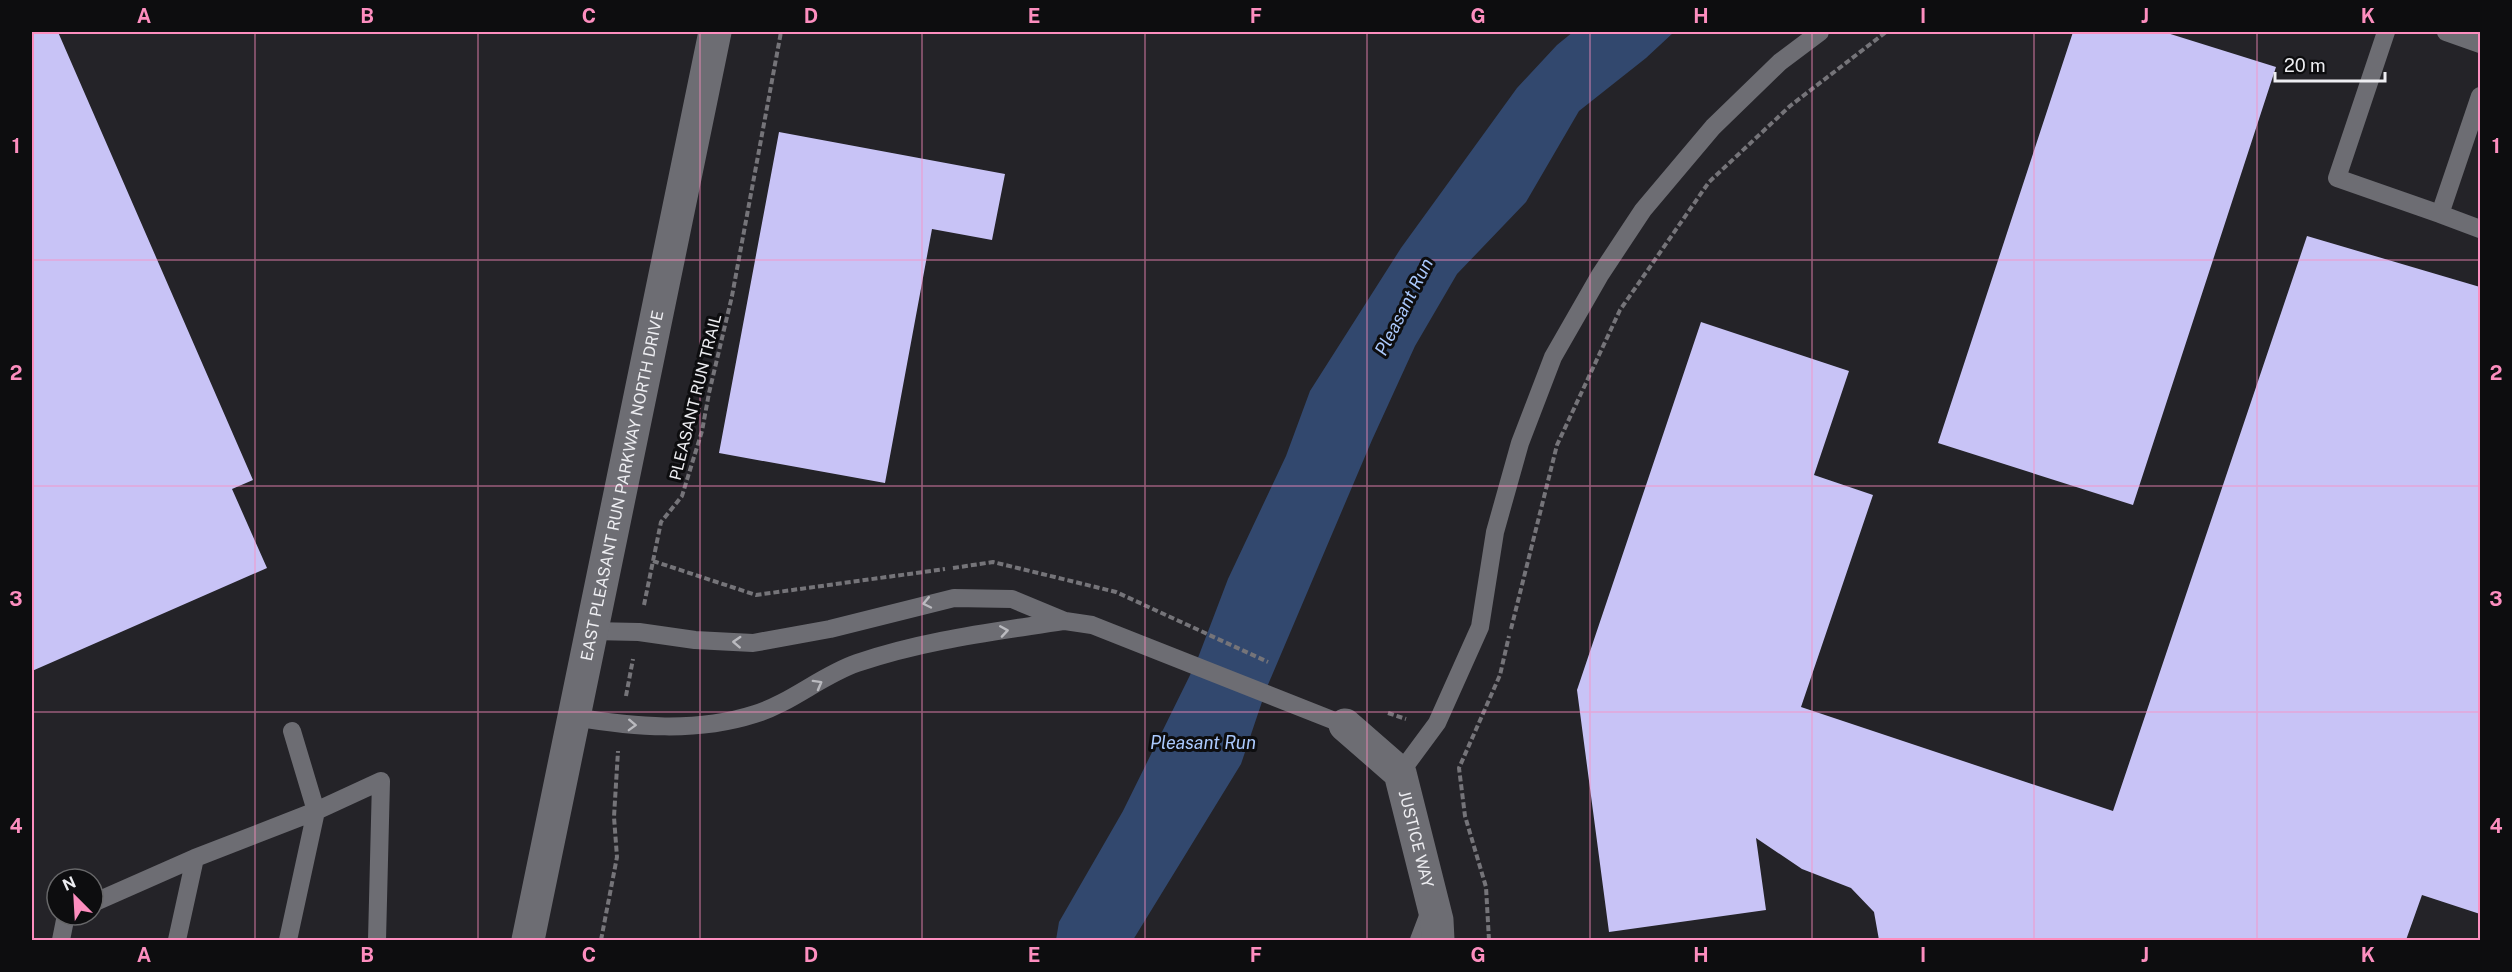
<svg xmlns="http://www.w3.org/2000/svg" width="2512" height="972" font-family="'Public Sans',sans-serif">
  <style>
    .water { fill: #32486e }
    .building { fill: #c8c3f6 }
    .lines { fill: none; stroke-linecap: round; stroke-linejoin: round }
    .path { stroke: #757479; stroke-width: 4; stroke-dasharray: 6 3; stroke-linecap: butt }
    .lane { stroke: #6d6d73; stroke-width: 18 }
    .street { stroke: #6d6d73; stroke-width: 33 }
    .secondary { stroke: #6d6d73; stroke-width: 33 }
    .oneway { stroke: #bababf }
    .grid { fill: none; stroke: #fd8ebf; stroke-width: 1.5; stroke-opacity: 0.55 }
    .labels { text-anchor: middle; stroke-width: 6; stroke-linejoin: round; paint-order: stroke }
    .street-label { font-size: 16px; fill: #ededf1; stroke: #0d0d0f }
    .water-label { font-size: 18px; font-style: italic; fill: #abc9fd; stroke: #0d0d0f }
    .neatline { fill: none; stroke: #fd8ebf; stroke-width: 2 }
    .grid-label { font-size: 20px; text-anchor: middle; font-weight: bold; fill: #fd8ebf }
  </style>
  <rect width="100%" height="100%" fill="#242328"/>
  <!-- water -->
  <path class="water" d="M1573,32h101l-28,26 -67,53 -53,91 -69,72 -42,72 -43,94 -105,247 -26,77 -108,176h-77l3,-18 64,-111 73,-148 32,-84 58,-123 24,-65 91,-143 116,-160 40,-43z"/>
  <!-- building -->
  <path class="building" d="M32,32h26l195,448 -21,9 35,79 -235,103z
    M2073,32h91l112,35 -143,438 -195,-62z
    M779,132l226,42 -13,66 -60,-11 -47,254 -166,-30z
    M2307,236l173,51v627l-58,-19 -16,45h-527l-5,-28 -23,-24 -49,-19 -46,-31 10,72 -157,22 -32,-242 124,-368 148,49 -35,104 59,20 -72,212 312,104z"/>
  <g class="lines">
    <!-- path -->
    <path class="path" d="M653,561l103,34 189,-26
      M953,568l40,-6 123,30 152,70
      M644,605l17,-83 21,-26 20,-65 7,-38 23,-97 49,-264
      M1511,629l46,-184 63,-135 89,-128 81,-76 96,-74
      M626,696l7,-37
      M1388,713l18,6
      M601,940l16,-83 -3,-40 4,-66
      M1489,940l-3,-53 -21,-71 -6,-48 41,-93 9,-39"/>
    <!-- lane -->
    <path class="lane" d="M2386,32l-49,146 103,36 40,-118
      M2446,32l34,12
      M2440,214l40,15
      M592,631l47,1 56,8 58,3 77,-14 124,-31 58,1 53,22 27,4 253,100
      M574,717c60,10 122,16 181,-3 36,-11 67,-39 102,-51 67,-23 136,-31 206,-42
      M292,731l24,80 65,-30 -4,159
      M1400,773l37,-50 43,-96 15,-95 25,-89 33,-86 47,-82 43,-65 70,-83 67,-65 40,-30
      M93,903l102,-45
      M61,940l5,-25
      M177,940l18,-82 121,-47
      M288,940l28,-129
      M1419,940l11,-29"/>
    <!-- street -->
    <path class="street" id="s1" d="M1345,725l55,48 37,147 1,20"/>
    <!-- secondary -->
    <path class="secondary" id="s2" d="M528,940l187,-908"/>
  </g>
  <!-- one-way arrows -->
  <defs><path id="oneway-chevron" d="M-2-3.5L2.5 0L-2 3.5" fill="none" stroke-width="1.6" stroke-linecap="round" stroke-linejoin="round" transform="scale(1.5)"/></defs>
  <g class="oneway">
    <use href="#oneway-chevron" transform="translate(927 603) rotate(168)"/>
    <use href="#oneway-chevron" transform="translate(1004 631) rotate(-9)"/>
    <use href="#oneway-chevron" transform="translate(737 642) rotate(-177)"/>
    <use href="#oneway-chevron" transform="translate(818 684) rotate(-29)"/>
    <use href="#oneway-chevron" transform="translate(632 725) rotate(2)"/>
  </g>
  <!-- grid -->
  <path class="grid" d="M255,32v908M478,32v908M700,32v908M922,32v908M1145,32v908M1367,32v908M1590,32v908M1812,32v908M2034,32v908M2257,32v908M32,260h2448M32,486h2448M32,712h2448"/>
  <g class="labels">
    <!-- street labels -->
    <g class="street-label">
      <text transform="translate(695 397) rotate(-76)" y="6">PLEASANT RUN TRAIL</text>
      <text dy="6" stroke="none"><textPath href="#s2" startOffset="464">EAST PLEASANT RUN PARKWAY NORTH DRIVE</textPath></text>
      <text dy="6" stroke="none"><textPath href="#s1" startOffset="141">JUSTICE WAY</textPath></text>
    </g>
    <!-- water labels -->
    <g class="water-label">
      <text transform="translate(1404 307) rotate(-63)" y="6">Pleasant Run</text>
      <text x="1203" y="749">Pleasant Run</text>
    </g>
  </g>
  <!-- border -->
  <rect width="2512" height="972" fill="none" stroke="#0d0d0f" stroke-width="66"/>
  <!-- north arrow -->
  <g transform="translate(75 897) rotate(336)"><circle r="28" fill="#0d0d0f" stroke="#676769" stroke-width="1.5"/>
  <path d="M0-4.5L10 22L0 15L-10 22Z" fill="#fd8ebf"/>
  <text y="-9" font-size="16" font-weight="bold" text-anchor="middle" fill="#ededf1">N</text>
  </g>
  <!-- scale -->
  <path d="M2275 72v9h110v-9" fill="none" stroke="#ededf1" stroke-width="3"/>
  <text x="2284" y="72" font-size="18" fill="#ededf1" stroke="#0d0d0f" stroke-width="4.5" paint-order="stroke">20 m</text>
  <rect x="33" y="33" width="2446" height="906" class="neatline"/>
  <g class="grid-label">
    <text x="144" y="23">A</text>
    <text x="367" y="23">B</text>
    <text x="589" y="23">C</text>
    <text x="811" y="23">D</text>
    <text x="1034" y="23">E</text>
    <text x="1256" y="23">F</text>
    <text x="1478" y="23">G</text>
    <text x="1701" y="23">H</text>
    <text x="1923" y="23">I</text>
    <text x="2145" y="23">J</text>
    <text x="2368" y="23">K</text>
    <text x="16" y="153">1</text>
    <text x="2496" y="153">1</text>
    <text x="16" y="380">2</text>
    <text x="2496" y="380">2</text>
    <text x="16" y="606">3</text>
    <text x="2496" y="606">3</text>
    <text x="16" y="833">4</text>
    <text x="2496" y="833">4</text>
    <text x="144" y="962">A</text>
    <text x="367" y="962">B</text>
    <text x="589" y="962">C</text>
    <text x="811" y="962">D</text>
    <text x="1034" y="962">E</text>
    <text x="1256" y="962">F</text>
    <text x="1478" y="962">G</text>
    <text x="1701" y="962">H</text>
    <text x="1923" y="962">I</text>
    <text x="2145" y="962">J</text>
    <text x="2368" y="962">K</text>
  </g>
</svg>
